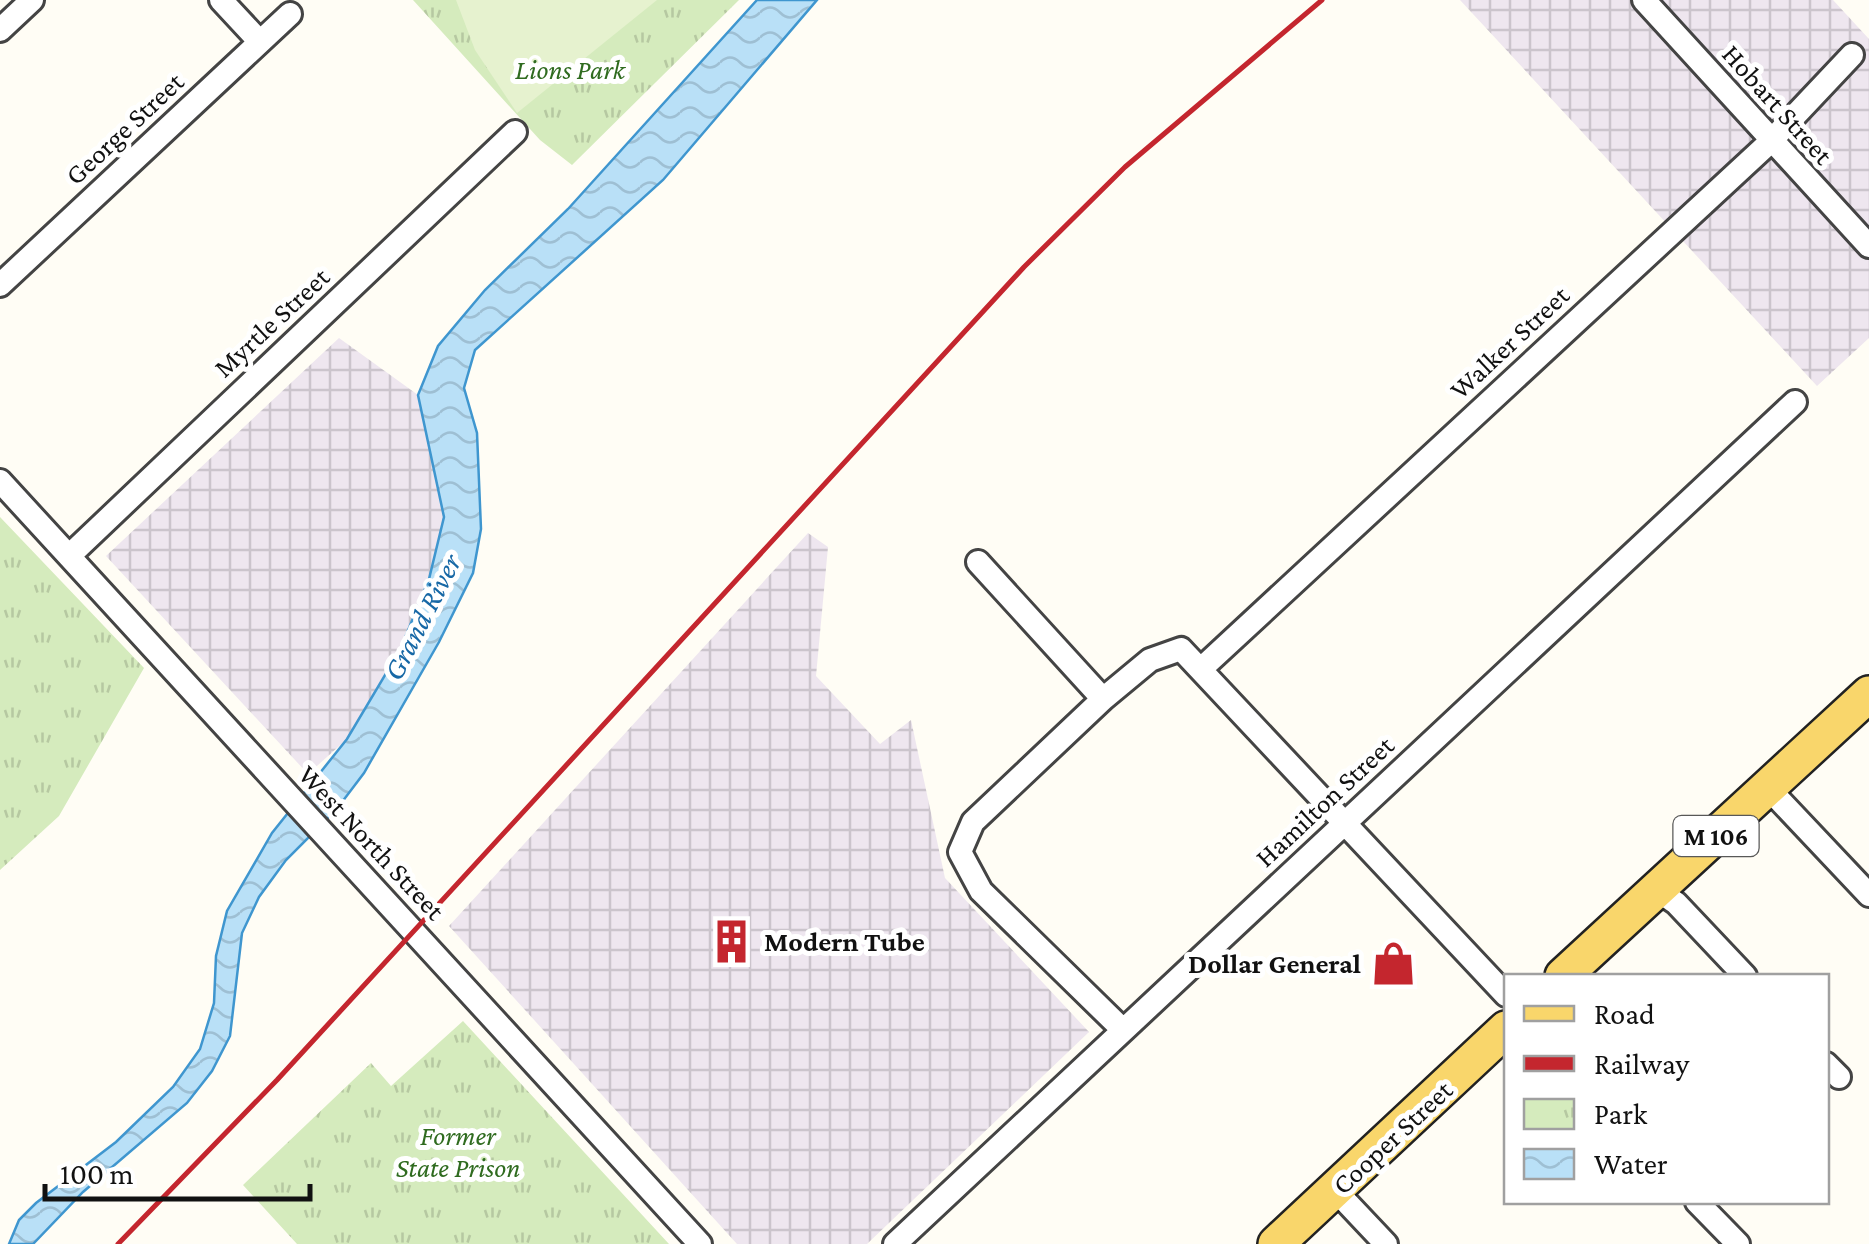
<svg xmlns="http://www.w3.org/2000/svg" width="1869" height="1244" font-family="'Crimson Pro',serif">
  <style>
    .industrial { fill: url(#industrial-grid) }
    .park { fill: url(#park-tufts) }
    .pitch { fill: #e6f2cf }
    .water { fill: url(#water-waves); stroke: #3f96cf; stroke-width: 2.5 }
    .lines { fill: none; stroke-linecap: round; stroke-linejoin: round }
    .minor-casing { stroke: #444; stroke-width: 28 }
    .primary-casing { stroke: #222; stroke-width: 40 }
    .minor { stroke: #fff; stroke-width: 22 }
    .primary { stroke: #f9d66b; stroke-width: 35 }
    .rail { stroke: #c4262e; stroke-width: 5 }
    .labels { text-anchor: middle; stroke-width: 10; stroke-linejoin: round; paint-order: stroke }
    .shield { fill: #fff; stroke: #585858; stroke-width: 2.5 }
    .shield-label { font-size: 25px; font-weight: bold; fill: #111 }
    .park-label { font-size: 28px; font-style: italic; fill: #2f6b1f; stroke: #fff }
    .street-label { font-size: 28px; fill: #111; stroke: #fff }
    .poi-label { font-size: 28px; font-weight: bold; fill: #111; stroke: #fff; text-anchor: start }
    .water-label { font-size: 30px; font-style: italic; fill: #1768a6; stroke: #fff }
  </style>
  <defs>
    <pattern id="industrial-grid" width="8" height="8" patternUnits="userSpaceOnUse" patternTransform="scale(2.5)"><rect width="8" height="8" fill="#eee6ef"/><path d="M0 4h8M4 0v8" fill="none" stroke="#cbc4cc"/></pattern>
    <pattern id="park-tufts" width="24" height="20" patternUnits="userSpaceOnUse" patternTransform="scale(2.5)"><rect width="24" height="20" fill="#d5ebbd"/><path d="M3 7l-1-3M5 7V3M7 7l1-3M15 17l-1-3M17 17v-4M19 17l1-3" fill="none" stroke="#b6c8a1"/></pattern>
    <pattern id="water-waves" width="16" height="10" patternUnits="userSpaceOnUse" patternTransform="scale(2.5)"><rect width="16" height="10" fill="#b9e0f7"/><path d="M0 5q4-4 8 0t8 0" fill="none" stroke="#9ebfd3"/></pattern>
  </defs>
  <rect width="100%" height="100%" fill="#fffdf5"/>
  <!-- industrial -->
  <path class="industrial" d="M1460,0h373l36,39v299l-52,48z
    M339,338l79,57 26,122 -15,62 -29,71 -53,89 -39,35 -202,-218z
    M808,533l20,14 -12,129 64,68 31,-24 34,158 144,154 -222,212h-130l-288,-318z"/>
  <!-- park -->
  <path class="park" d="M413,0h326l-167,165 -32,-25z
    M0,517l144,151 -85,148 -59,54z
    M463,1021l206,223h-372l-54,-59 128,-122 20,23z"/>
  <!-- pitch -->
  <path class="pitch" d="M456,0h201l-140,113 -42,-63z"/>
  <!-- water -->
  <path class="water" d="M757,0h60l-154,180 -188,170 -11,38 13,45 4,96 -8,44 -34,69 -75,131 -28,37 -50,50 -27,37 -17,36 -12,103 -18,35 -25,32 -104,89 -50,52h-24l10,-24 17,-17 80,-61 57,-55 27,-38 14,-46 2,-47 11,-45 45,-78 75,-94 53,-89 29,-71 15,-62 -26,-122 20,-49 47,-56 83,-81z"/>
  <g class="lines">
    <defs>
      <path id="minor" d="M221,0l39,42
        M1644,0l225,246
        M0,30l32,-30
        M0,285l290,-271
        M0,481l700,763
        M69,556l446,-424
        M978,562l125,137
        M1202,668l568,-526 82,-87
        M1768,788l101,107
        M1657,890l19,13 69,73
        M1123,1030l-142,-139 -21,-39 13,-30 130,-123 47,-39 31,-11 325,346
        M1826,1064l13,13
        M1335,1190l51,54
        M1697,1202l41,42
        M895,1244l900,-842"/>
      <path id="primary" d="M1563,976l306,-282
        M1276,1244l230,-215"/>
    </defs>
    <!-- minor casing -->
    <use href="#minor" class="minor-casing"/>
    <!-- primary casing -->
    <use href="#primary" class="primary-casing"/>
    <!-- minor -->
    <use href="#minor" class="minor"/>
    <!-- primary -->
    <use href="#primary" class="primary"/>
    <!-- rail -->
    <path class="rail" d="M118,1244l159,-164 747,-813 101,-100 197,-167"/>
  </g>
  <!-- icons -->
  <defs>
    <symbol id="building-bare" viewBox="-9 -9 18 18"><path d="M-4-6H4V6H1V3H-1V6H-4ZM-2.5-4.3h1.7v1.8h-1.7ZM.8-4.3h1.7v1.8H.8ZM-2.5-1h1.7V.8h-1.7ZM.8-1h1.7V.8H.8Z" fill="#c4262e" stroke="#fff" stroke-width="2.5" paint-order="stroke"/></symbol>
    <symbol id="shop-bare" viewBox="-9 -9 18 18"><path d="M-5-2.5h2.3a2.7 3.5 0 0 1 5.4 0H5L5.5 6h-11ZM-1.5-2.5h3a1.5 2.3 0 0 0-3 0Z" fill="#c4262e" stroke="#fff" stroke-width="2.5" paint-order="stroke"/></symbol>
  </defs>
  <g fill-rule="evenodd">
    <use href="#building-bare" x="700" y="910" width="63" height="63"/>
    <use href="#shop-bare" x="1362" y="932" width="63" height="63"/>
  </g>
  <g class="labels">
    <!-- shield labels -->
    <rect class="shield" x="1673.5" y="816" width="85" height="40" rx="8"/>
    <g class="shield-label">
      <text x="1716" y="845">M 106</text>
    </g>
    <!-- park labels -->
    <g class="park-label">
      <text x="570" y="79">Lions Park</text>
      <text x="458" y="1145">Former<tspan x="458" dy="32">State Prison</tspan></text>
    </g>
    <!-- street labels -->
    <g class="street-label">
      <text transform="translate(1778 104) rotate(48)" y="10">Hobart Street</text>
      <text transform="translate(124 128) rotate(-43)" y="10">George Street</text>
      <text transform="translate(271 322) rotate(-43)" y="10">Myrtle Street</text>
      <text transform="translate(1509 342) rotate(-43)" y="10">Walker Street</text>
      <text transform="translate(1324 801) rotate(-43)" y="10">Hamilton Street</text>
      <text transform="translate(372 842) rotate(47)" y="10">West North Street</text>
      <text transform="translate(1392 1137) rotate(-43)" y="10">Cooper Street</text>
    </g>
    <!-- poi labels -->
    <g class="poi-label">
      <text x="764" y="951">Modern Tube</text>
      <text x="1361" y="973" text-anchor="end">Dollar General</text>
    </g>
    <!-- water labels -->
    <g class="water-label">
      <text transform="translate(422 617) rotate(-63)" y="10">Grand River</text>
    </g>
  </g>
  <!-- legend -->
  <rect x="1504" y="974" width="325" height="230" fill="#ffffff" stroke="#a0a0a0" stroke-width="2.5"/>
  <rect x="1524" y="1006" width="50" height="15" fill="#f9d66b" stroke="#a0a0a0" stroke-width="2.5"/>
  <text x="1594" y="1024" font-size="30" fill="#111111">Road</text>
  <rect x="1524" y="1056" width="50" height="15" fill="#c4262e" stroke="#a0a0a0" stroke-width="2.5"/>
  <text x="1594" y="1074" font-size="30" fill="#111111">Railway</text>
  <rect x="1524" y="1099" width="50" height="30" fill="url(#park-tufts)" stroke="#a0a0a0" stroke-width="2.5"/>
  <text x="1594" y="1124" font-size="30" fill="#111111">Park</text>
  <rect x="1524" y="1149" width="50" height="30" fill="url(#water-waves)" stroke="#a0a0a0" stroke-width="2.5"/>
  <text x="1594" y="1174" font-size="30" fill="#111111">Water</text>
  <!-- scale -->
  <path d="M45 1184v15h265v-15" fill="none" stroke="#111111" stroke-width="5"/>
  <text x="60" y="1184" font-size="30" fill="#111111" stroke="#ffffff" stroke-width="8" paint-order="stroke">100 m</text>
</svg>
